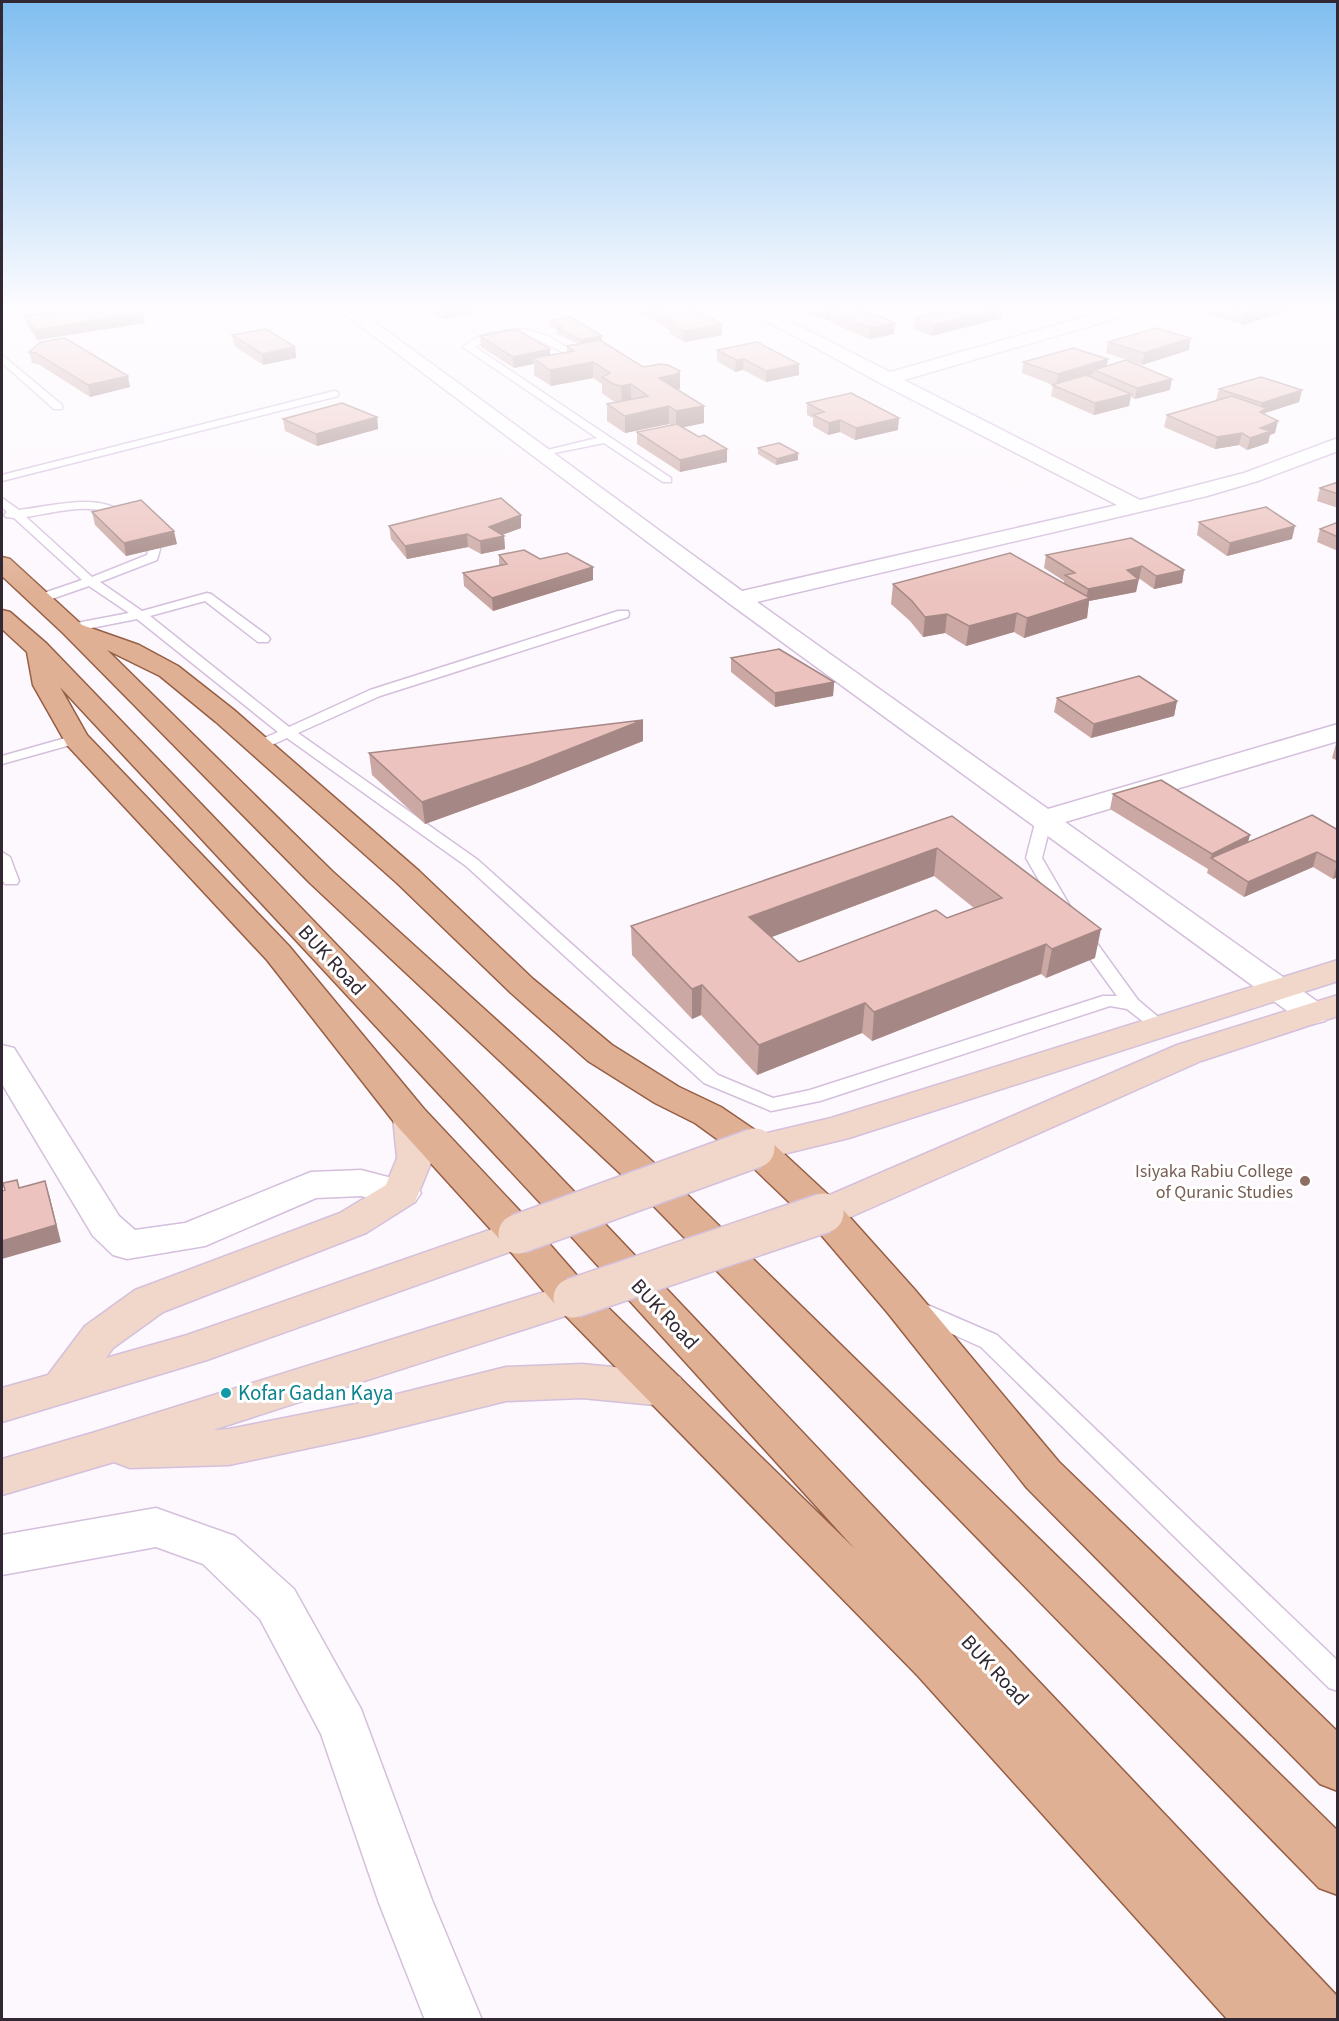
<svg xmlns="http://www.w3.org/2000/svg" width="1339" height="2021" font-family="'Source Sans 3',sans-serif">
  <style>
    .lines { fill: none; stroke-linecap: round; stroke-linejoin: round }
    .service-casing { stroke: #d4bfdc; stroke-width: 3 }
    .minor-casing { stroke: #d4bfdc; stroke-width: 3 }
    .secondary-casing { stroke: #d4bfdc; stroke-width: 3 }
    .primary-casing { stroke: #965e44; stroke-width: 3 }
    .service { fill: #fff; fill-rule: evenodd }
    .minor { fill: #fff; fill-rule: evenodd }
    .secondary { fill: #f0d7ca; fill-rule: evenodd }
    .primary { fill: #e0b094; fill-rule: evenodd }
    .secondary-bridge-casing { stroke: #d4bfdc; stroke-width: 42; stroke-linecap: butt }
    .secondary-bridge { stroke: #f0d7ca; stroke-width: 39 }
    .wall { fill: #cba8a3; fill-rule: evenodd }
    .shaded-wall { fill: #a58885 }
    .building { fill: #ecc3be; stroke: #a58885; stroke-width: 1.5; fill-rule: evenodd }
    .education-dot { fill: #8d6e63; stroke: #fff; stroke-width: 2 }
    .culture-dot { fill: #0f9aa8; stroke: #fff; stroke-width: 2 }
    .labels { text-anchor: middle; stroke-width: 6; stroke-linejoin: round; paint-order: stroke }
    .education-label { font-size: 18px; fill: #785e54; stroke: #fff; text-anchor: end }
    .near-street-label { font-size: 21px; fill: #312834; stroke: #fff }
    .near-culture-label { font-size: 21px; fill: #0d838f; stroke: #fff; text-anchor: start }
  </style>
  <rect width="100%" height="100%" fill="#fdf8fe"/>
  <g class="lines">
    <defs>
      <path id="service" d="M527,330l21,6 30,18 -8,2c-36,-19 -56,-32 -95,-9l196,131v4h-8l-59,-39 -65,13v-4l58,-14 -134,-91c16,-15 43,-18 64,-17z
        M2,355l60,50v4h-8l-52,-46z
        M334,391l4,1v4l-336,85v-6z
        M2,498l17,12c34,-4 82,-19 109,6v4h-8c-24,-21 -65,-7 -94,-3l66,60 55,-22 3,-9h8l2,3 -3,11 -57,22 42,29 65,-18 4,1 57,42 2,3 -2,3h-10l-53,-41 -55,15 139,111 81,-37 248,-79h10l1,3 -1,3 -248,79 -82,37 180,127 240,215 55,23 37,-8 293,-94h14l-44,-61 3,-4h12l50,69 31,26 -3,4h-12l-27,-21 -17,-3 -290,95 -49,10 -67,-28 -238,-217 -179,-128 -24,11h-10l-2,-3 2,-3 25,-11 -141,-113 -66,13 -5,-1 -2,-3 2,-3 63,-12 -40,-27 -46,16h-8l-2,-3 2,-3 47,-16 -68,-62 -8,-1 -2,-2 3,-3 -5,-5z
        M76,735l7,4 -2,3 -79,22v-8z
        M1044,814l8,5 -10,39 32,55 -8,5 -8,-5 -32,-55 10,-39z
        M2,852l8,5 9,24 -2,3h-12l-2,-3z
        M916,1300l81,35 341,326v30l-9,-3 -348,-341 -73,-33 -3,-6 3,-6z"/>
      <path id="minor" d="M338,309h19l385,282 375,-86 -237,-122 -135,-74h21l124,63 223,-63h27l-2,3 -234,68 236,120 104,-27 94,-35v13l-80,30 -51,15 -450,106 291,207 290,-85v17l-273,81 260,185 5,7 -5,7 -12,3 -12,-3 -571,-417z
        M2,1045l12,3 105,168 16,14 50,-7 126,-51 50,-2 54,14 6,9 -6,9 -13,4 -41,-10 -45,2 -111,48 -78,13 -14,-4 -20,-19 -91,-152z
        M156,1508l79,28 59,53 67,120 71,191 50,120h-57l-46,-117 -58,-169 -61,-115 -57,-55 -47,-17 -154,28v-40z"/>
      <path id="secondary" d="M1338,960v21l-489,157 -94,23 -13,-4 -5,-9 5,-9 89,-21z
        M1338,995v21l-137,45 -364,162 -13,4 -13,-4 -6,-10 6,-10 366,-158z
        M411,1106l13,3 5,9 4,40 -18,44 -49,31 -203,79 -50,36 -7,10 81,-23 331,-115 14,4 5,10 -5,10 -325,116 -205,62v-34l46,-13 37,-49 50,-36 205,-77 46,-28 11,-27 -4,-40 5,-9z
        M573,1283l14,4 6,11 -6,11 -374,121 16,-1 136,-27 141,-35 76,-3 83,8 15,5 6,12 -6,12 -15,5 -83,-8 -76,3 -141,35 -136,29 -99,3 -16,-6 -112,33v-36l90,-26z"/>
      <path id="primary" d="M2,557l8,2 72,66 57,20 39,21 56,44 185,161 114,108 79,66 67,42 42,20 47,32 69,64 78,87 144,172 279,270v59l-18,-7 -293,-296 -140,-176 -76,-89 -69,-66 -47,-34 -40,-20 -67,-42 -77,-68 -114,-110 -181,-161 -56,-46 -53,-26 225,221 332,301 674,659v64l-19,-7 -681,-698 -328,-307 -247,-250 -61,-57z
        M2,610l8,2 37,32 539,560 752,793v23h-110l-310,-344 -359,-367 -55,-65 -106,-117 -131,-167 -200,-215 -34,-60 -6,-33 -25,-23zM60,687l500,537 295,325 -268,-262 -55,-63 -108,-115 -135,-163 -202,-211z"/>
    </defs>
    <!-- service casing -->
    <use href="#service" class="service-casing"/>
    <!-- minor casing -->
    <use href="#minor" class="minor-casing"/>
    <!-- secondary casing -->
    <use href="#secondary" class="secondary-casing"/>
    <!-- primary casing -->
    <use href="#primary" class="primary-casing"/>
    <!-- service -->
    <use href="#service" class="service"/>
    <!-- minor -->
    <use href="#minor" class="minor"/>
    <!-- secondary -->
    <use href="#secondary" class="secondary"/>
    <!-- primary -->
    <use href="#primary" class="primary"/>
    <defs>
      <path id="secondary-bridge" d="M518,1234l237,-86
        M573,1298l251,-85"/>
    </defs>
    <!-- secondary-bridge casing -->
    <use href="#secondary-bridge" class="secondary-bridge-casing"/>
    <!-- secondary-bridge -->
    <use href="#secondary-bridge" class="secondary-bridge"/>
  </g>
  <!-- wall -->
  <path class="wall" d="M427,309h50v4l-34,6z
    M639,309h56l27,26 -38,7 -14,-8v-4l-30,-17z
    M797,309h65l32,25 -25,5 -39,-17v-3l-4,1z
    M1209,309h77v2l-43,14 -35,-11z
    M143,312l2,11 -108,17 -9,-13 -3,-11z
    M915,318h87l-70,18 -18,-7z
    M550,320l52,21 41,26 37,21 -2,2 26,33 -21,4 44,35 -47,10 -43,-28v-12l34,-7 -2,-1 -44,9 -18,-12v-17l10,-2 -4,-1 -11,-8v-9l-9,-6 -42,8 -17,-11v-11l-20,4 -33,-21 -1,-11 70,19 17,-3v-6l12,-2 -22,-10v-4l-7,-4z
    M232,335l63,12 1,11 -33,7 -29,-19z
    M41,342l89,45 -40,10 -52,-33 -6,-1 -3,-11z
    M1108,342l81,8 -47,15 -36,-12z
    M717,350l82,14v11l-33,7 -23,-12 -8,2 -18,-11z
    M1023,362l84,4 63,24 -35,9 -4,-2 -2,9 -35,9 -43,-19 2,-11 -31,-12z
    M1219,389l83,1 -3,12 -34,11v2l10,18 -5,2 -2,8 -21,7 -8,-5 -24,4 -51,-22 3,-12 50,-14 -1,-1z
    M807,403l91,27 -43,10 -15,-8 -12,3 -15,-9v-8l-6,-3z
    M377,417l1,12 -61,17 -32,-15 -2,-12z
    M758,448l40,12 -22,5 -18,-11z
    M1338,482v26l-21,-7 3,-13z
    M92,512l85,32 -51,12 -31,-31z
    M521,515v13l-19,7 2,1 1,13 -24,5 -13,-7 -61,12 -16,-20 -2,-13z
    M1199,522l93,17 -65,17 -30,-21z
    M1338,522v29l-21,-9 3,-13z
    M499,555l41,4 53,8v13l-100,31 -29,-25 -1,-13 36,-7z
    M1046,555l138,15 -2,13 -28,6 -14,-10h-2l-2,13 -47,9 -2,17 -63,20 -10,-6 -48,14 -21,-13 -22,4 -13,-16 -19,-17 2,-20h171v-3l-20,-13z
    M731,658l103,24 -1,14 -58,11 -44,-35z
    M1057,698l120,3 -3,15 -83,22 -37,-26z
    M643,720v21l-113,45 -105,38 -53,-49 -3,-22z
    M1338,737v24l-6,-3z
    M1113,794l135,48 90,-12v47l-5,2 -20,-12 -69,30 -37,-24 1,-4 -98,-60z
    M952,816l143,142 -49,20 -5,-4 -169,67 -10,-8 -105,42 -56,-60 -9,4 -60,-64 -1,-29zM934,876l40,32 -27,10 -148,44 -28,-25z"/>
  <!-- shaded-wall -->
  <path class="shaded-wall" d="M442,309h35v4l-34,6z
    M829,309h18l-17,3v7l-4,1 1,-10z
    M997,309h6l-1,9 -70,18 1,-11z
    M1260,309h26v2l-43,14 2,-11z
    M143,312l2,11 -108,17 -2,-10z
    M895,323l-1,11 -25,5 1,-11z
    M722,324v11l-38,7v-11z
    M602,336v5l-21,4v-5z
    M1191,338l-2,12 -47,15 2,-12z
    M295,347l1,11 -33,7 -1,-11z
    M550,349v11l-17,-2 1,6 -20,4 -1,-11z
    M744,359l-1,11 -8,2 1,-12z
    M1108,359l-2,11h-12l-1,4 -37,12 2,-12z
    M593,362v16l-42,8 -1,-16z
    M799,364v11l-33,7v-11z
    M680,371v17l-3,3 -18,-13z
    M128,376l2,11 -40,10 -2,-12z
    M1172,379l-2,11 -35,9 2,-11z
    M631,384v17l-9,2 -1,-17z
    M1302,390l-3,12 -34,11 -1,7 -5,-5 3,-12z
    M1131,394l-2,12 -35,9 1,-12z
    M669,406v18l-44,9v-17z
    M704,406v17l-28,6v-18z
    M377,417l1,12 -61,17 -1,-12z
    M899,418l-1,12 -43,10 1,-12z
    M840,420v12l-12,3 1,-12z
    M1278,421l-3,12 -5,2 -2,8 -21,7 3,-12 10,-10z
    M1242,433l-3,12 -24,4 2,-12z
    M727,449v13l-47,10v-12z
    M798,453v7l-22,5 1,-6z
    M521,515v13l-28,10 11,-2 1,13 -24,5 -1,-13 9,-14z
    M1295,526l-3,13 -65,17 3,-13z
    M174,531l3,13 -51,12 -2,-13z
    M467,534l1,13 -61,12 -2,-13z
    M1142,566l-6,26 -47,9 -2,17 -63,20 3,-20 59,-18 2,-11 39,-19z
    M593,567v13l-100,31 -1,-13z
    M1184,570l-2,13 -28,6 2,-13z
    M1017,613l-3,19 -48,14 3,-20z
    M947,614l-2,19 -22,4 2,-20z
    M834,682l-1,14 -58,11v-14z
    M1177,701l-3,15 -83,22 3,-14z
    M643,720v21l-113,45 -105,38 -3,-22z
    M1250,835l-4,15 -35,8 1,-4z
    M937,848l-3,28 -186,70 1,-29z
    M1317,852l-4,15 -69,30 4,-15z
    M1338,863v14l-5,2 4,-15z
    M1101,929l-6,29 -49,20 6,-29z
    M1046,944l-5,30 -169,67 2,-29z
    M702,985l-1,30 -9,4v-30z
    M865,1003l-3,30 -105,42 2,-30z
    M45,1181l5,17 11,44 -59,17v-18z"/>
  <!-- building -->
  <path class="building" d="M70,309h70l3,3 -108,18 -10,-14z
    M651,309h44l27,15 -38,7 -14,-8 5,-1z
    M841,309h21l33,14 -25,5 -40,-16z
    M951,309h46l-64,16 -18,-7z
    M1230,309h30l-15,5z
    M570,317l32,19 -21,4 -24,-12h6l-13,-8z
    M1156,328l35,10 -47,15 -36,-11z
    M266,329l29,18 -33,7 -30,-19z
    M516,329l34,20 -37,8 -33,-21z
    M65,338l63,38 -40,9 -52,-32 -7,-1 12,-10z
    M600,340l43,27 17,-3 8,1 12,6 -3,3 -18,4 45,28 -28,5 -7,-5 -44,10 -18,-12 41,-8 -17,-12 -10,2 -8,-2 -11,-7 8,-4 -17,-11 -43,8 -17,-12 41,-7 -7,-5z
    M757,342l42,22 -33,7 -22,-12 -8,1 -19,-10z
    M1073,348l35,11 -50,15 -35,-12z
    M1126,360l46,19 -35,9 -43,-18z
    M1086,375l45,19 -36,9 -43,-18z
    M1261,377l41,13 -40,13 -43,-14z
    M851,393l48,25 -43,10 -16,-8 -11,3 -16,-8 11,-3 -17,-9z
    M1232,396l34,12 -6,4 18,9 -18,7 11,3 -21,7 -8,-5 -25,4 -50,-22z
    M342,403l35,14 -61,17 -33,-15z
    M677,424l22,13 5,-2 23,14 -47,11 -43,-28z
    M779,443l19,10 -21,6 -19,-11z
    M1338,482v12l-18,-6z
    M501,498l20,17 -32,12 15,9 -24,5 -13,-7 -62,12 -16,-20z
    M141,500l33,31 -50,12 -32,-31z
    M1266,507l29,19 -65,17 -31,-21z
    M1338,522v15l-18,-8z
    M1131,538l53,32 -28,6 -14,-10 -15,4 11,9 -50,10 -23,-14 10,-2 -29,-18z
    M524,550l16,9 27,-6 26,14 -101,31 -29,-25 44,-9 -8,-9z
    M1010,553l80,45 -63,20 -10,-5 -48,13 -22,-12 -22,3 -13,-16 -19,-17z
    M779,649l55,33 -59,11 -44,-35z
    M1139,676l38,25 -83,23 -37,-26z
    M643,720l-114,45 -107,37 -53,-49z
    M1161,780l89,55 -38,19 -99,-60z
    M1312,815l26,15v33l-21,-11 -69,30 -37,-24z
    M952,816l149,113 -49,20 -6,-5 -172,68 -9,-9 -106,42 -57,-60 -10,4 -61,-63zM937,848l65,50 -55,20 -11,-8 -137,52 -50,-45z
    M17,1180l2,8 26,-7 11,44 -54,16v-50l3,-1 -2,-7z"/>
  <!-- sky -->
  <linearGradient id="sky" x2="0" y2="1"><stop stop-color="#7fbef0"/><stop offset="0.52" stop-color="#fefcff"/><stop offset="1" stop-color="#fefcff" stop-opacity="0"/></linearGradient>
  <rect width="1339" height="592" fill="url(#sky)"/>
  <!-- markers -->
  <circle class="education-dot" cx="1305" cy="1181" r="6"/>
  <circle class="culture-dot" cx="226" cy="1393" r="6"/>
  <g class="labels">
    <!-- education labels -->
    <g class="education-label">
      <text x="1293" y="1177">Isiyaka Rabiu College<tspan x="1293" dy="21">of Quranic Studies</tspan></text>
    </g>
    <!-- near-street labels -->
    <g class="near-street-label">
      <text transform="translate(332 960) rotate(47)" y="7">BUK Road</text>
      <text transform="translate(665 1314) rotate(47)" y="7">BUK Road</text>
      <text transform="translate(995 1670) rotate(47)" y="7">BUK Road</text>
    </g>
    <!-- near-culture labels -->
    <g class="near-culture-label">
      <text x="238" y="1400">Kofar Gadan Kaya</text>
    </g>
  </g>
  <!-- border -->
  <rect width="1339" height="2021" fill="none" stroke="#312834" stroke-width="6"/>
</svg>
